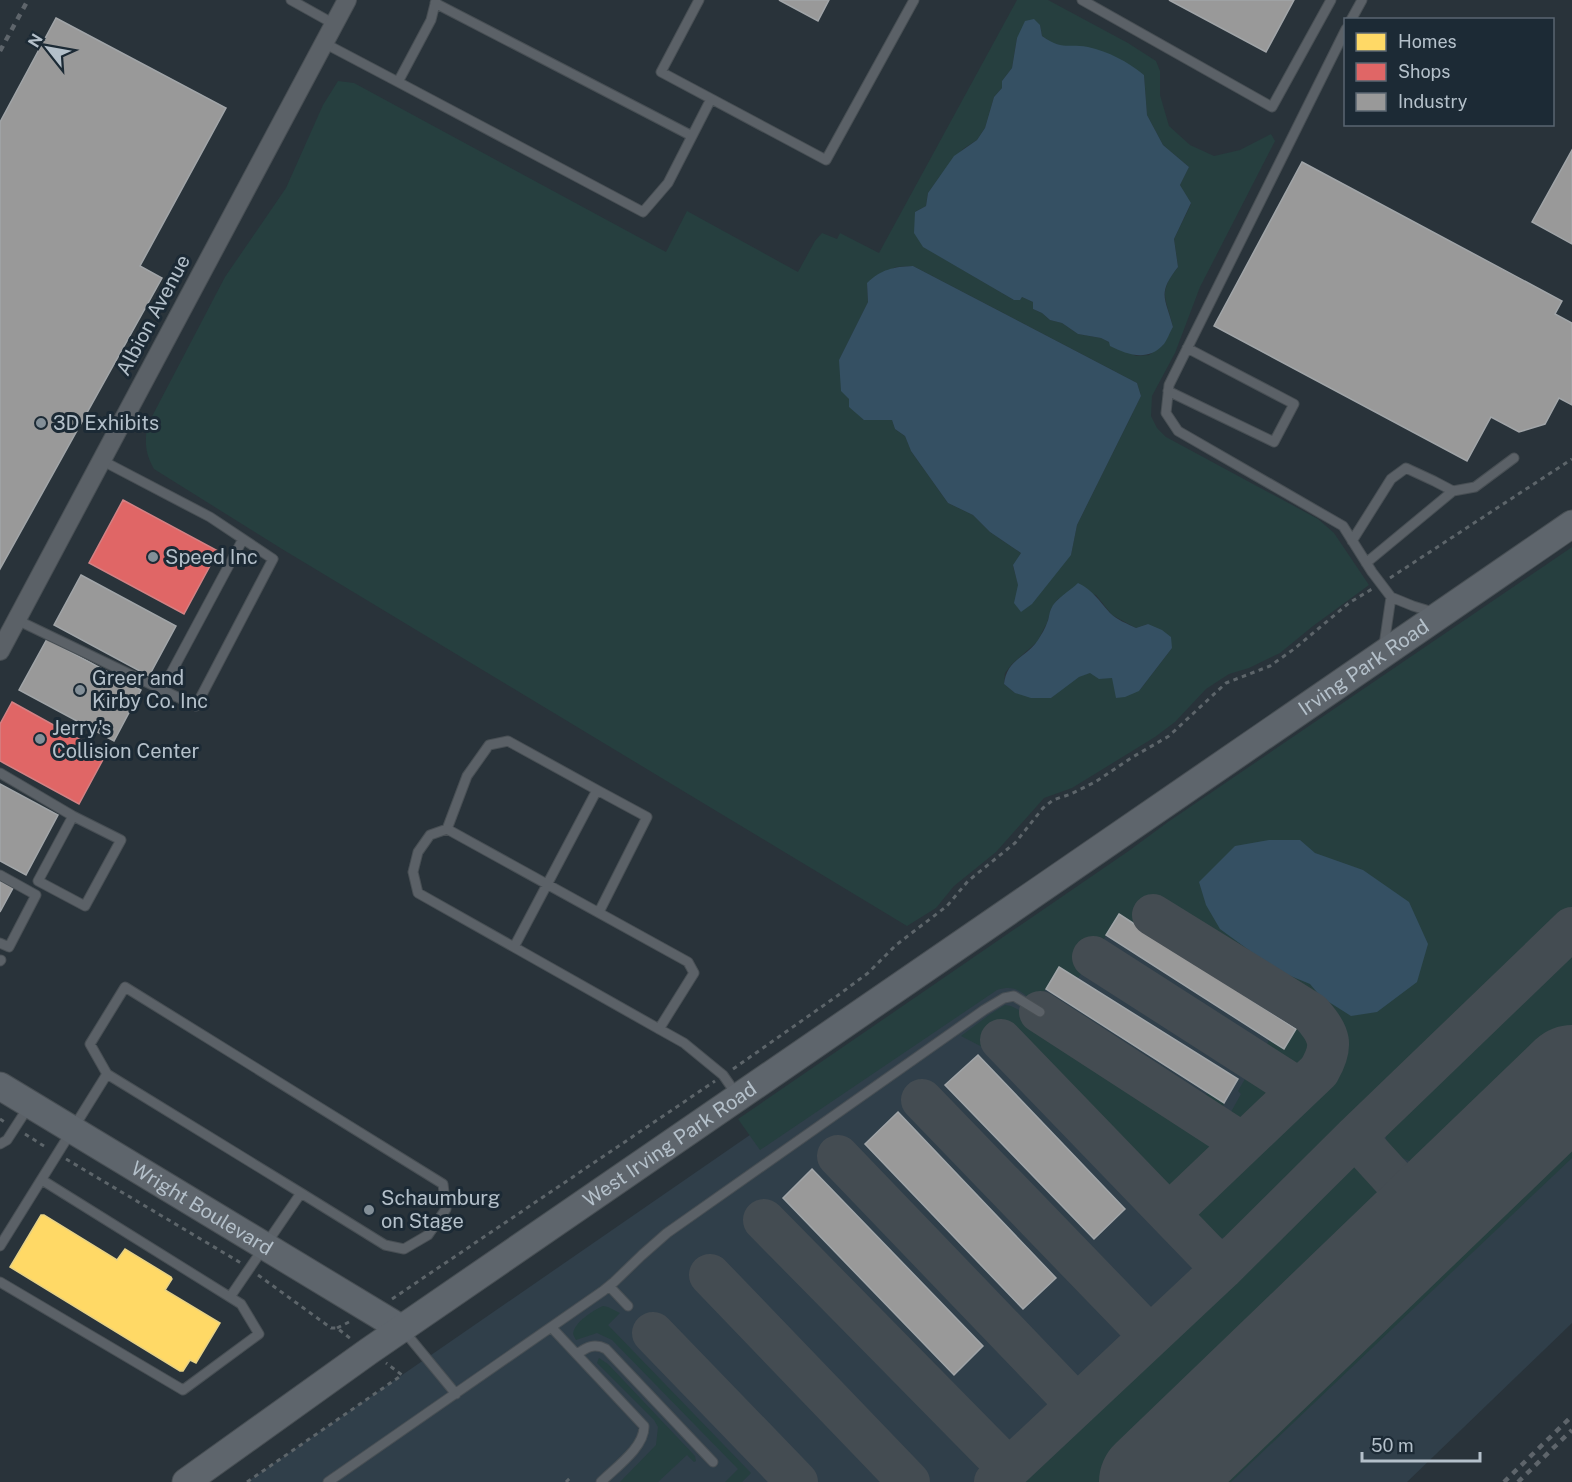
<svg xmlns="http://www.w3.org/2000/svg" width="1572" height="1482" font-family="'Public Sans',sans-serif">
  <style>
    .airport { fill: #303f4a }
    .green { fill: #263f3f; fill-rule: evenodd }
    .water { fill: #355063 }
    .homes { fill: #ffd966; stroke: #e8d284; stroke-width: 1.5 }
    .shops { fill: #e06666; stroke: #d38184; stroke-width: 1.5 }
    .industry { fill: #999; stroke: #a1a5a8; stroke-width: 1.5 }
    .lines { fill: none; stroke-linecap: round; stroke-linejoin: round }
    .taxiway { stroke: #444c52; stroke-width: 42 }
    .runway { stroke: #444c52; stroke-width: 106 }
    .lane-casing { stroke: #484f54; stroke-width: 11 }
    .street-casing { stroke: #484f54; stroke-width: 20 }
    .secondary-casing { stroke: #484f54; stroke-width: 29 }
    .path { stroke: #5d656a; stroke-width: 3; stroke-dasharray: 4.5 4.5; stroke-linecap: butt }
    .lane { stroke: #5b6167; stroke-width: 9 }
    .street { stroke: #5b6167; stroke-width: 18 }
    .secondary { stroke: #5e656c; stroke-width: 27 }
    .rail { stroke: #5e656b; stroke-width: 4.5; stroke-dasharray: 6 6; stroke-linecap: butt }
    .poi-dot { fill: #838f98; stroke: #1c2a35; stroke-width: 2 }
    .labels { text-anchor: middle; stroke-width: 6; stroke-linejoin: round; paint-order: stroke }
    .street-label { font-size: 20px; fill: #b4c0ca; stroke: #1c2a35 }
    .poi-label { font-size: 20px; fill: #b4c0ca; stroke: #1c2a35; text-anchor: start }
  </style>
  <rect width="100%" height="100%" fill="#29333a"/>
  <!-- airport -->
  <path class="airport" d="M1572,572v751l-165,159h-1160l587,-405z"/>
  <!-- green -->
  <path class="green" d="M1017,0h31l80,43 28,18 4,10v24l9,31 21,19 24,11 26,-6 31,-16 4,7 -75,146 -25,66 -23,43 -1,20 6,12 9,9 152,82 16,14 35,52 -56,41 -33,27 -31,15 -20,6 -23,15 -31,33 -20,15 -83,51 -28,10 -48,54 -42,34 -18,22 -29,18 -625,-377 -128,-80c-9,-16 -9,-25 -7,-43l78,-149 61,-89 37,-83 15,-24 16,2 312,169 21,-41 111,61 17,-31 7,-8 15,6 3,-6 39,20zM1040,25l2,11 10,7 10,3 24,1 58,28 3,40 16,30 26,22 -9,18 11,19 -17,35 4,28c-21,27 -12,30 -5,60l-10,18 -14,10 -13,1 -35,-18 -23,-4 -16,-11 -12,-3 -8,-7 -9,-4v-7l-11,-5 -8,3 -90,-53 -9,-35 11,-6 2,-13 12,-17 23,-27 14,-9 8,-12 9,-31 8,-9v-7l10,-13 5,-30zM913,266l224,117 4,13 -64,129 -6,30 -51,36 -7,-25 8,-13 -31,-21 -17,-17 -25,-12 -37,-52 -6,-15 -10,-7 -3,-9 -43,-13v-8l-10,-39 29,-58 -1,-19 29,-16zM1069,592l27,3 16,20 24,13 12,-4 24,24 -33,43c-13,-7 -34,-19 -49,-18 -12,1 -30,17 -39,25l-36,-5 -11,-9 1,-11 7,-9 25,-22 10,-19 4,-14 6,-9z
    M1572,547v363l-339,324 -11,4 -19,-5 -8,-12 2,-10 9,-16 110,-104 16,-19 8,-18v-14l-8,-18 -56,-52 -125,-70 -17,24 -15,-10 -26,43 -15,21 -19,-11 -22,36c-16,-10 -20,-19 -40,-13l-237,160 -22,-31 392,-269 38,-28z
    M1572,948v80l-130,125c-5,4 -10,8 -16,10 -7,1 -13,0 -19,-3 -20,-7 -27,-21 -15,-40z
    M1005,1005l6,1 10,5 197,126c2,5 4,9 1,14 -5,11 -31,34 -42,40l-12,-4 -11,-9 -145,-153 -23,24 -25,-13 28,-21z
    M1295,1017c34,16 31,35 5,57 -14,-2 -27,-12 -38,-20l7,-14 15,9 12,-20 -5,-4z
    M1253,1071c7,1 13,3 18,8 14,16 -5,29 -16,39 -4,4 -6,7 -10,10 -9,1 -41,-14 -43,-23 -2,-5 2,-9 6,-12l16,10 -1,4 8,5 10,-18 -3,-3 11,-19z
    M1572,1129v29l-341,324h-26z
    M1354,1164c4,1 10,2 14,4 18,10 14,33 8,49l-277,265h-81l329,-315z
    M603,1306l5,1 12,6 -12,12 143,148 -9,9h-17l13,-13 -126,-129 -15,-7 -21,7c-2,-4 -4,-6 -2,-10 4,-10 20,-20 29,-24z
    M599,1358l9,6 87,92 1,5 -2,1 -7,-7 -29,27h-38l36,-37 2,-18 -4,-7 -57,-57z"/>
  <!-- water -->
  <path class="water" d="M1034,19l6,6 2,11c21,15 25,7 46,11 21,5 39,14 56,28l3,40 16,30 26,22 -9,18 11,18 -17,36 4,28c-21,27 -13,30 -5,60 -3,5 -6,13 -9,17 -16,18 -36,11 -54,2l-1,-4 -8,-4 -23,-4 -16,-11 -12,-3 -8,-7 -9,-4v-7l-11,-5 -2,3h-6l-91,-53 -9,-14 1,-21 11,-6 2,-13 26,-37 23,-16 8,-12 9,-31 8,-9v-7l10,-13 5,-30 8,-17z
    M913,266l224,117 4,13 -64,129 -6,30 -39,49 -11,8 -7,-9 4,-18 -5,-20 8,-12 -31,-21 -17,-17 -25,-12 -37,-52 -6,-15 -10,-7 -3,-9h-28l-15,-13v-8l-8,-8 -2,-31 29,-58 -1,-19c15,-14 26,-16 46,-17z
    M1078,583c15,7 21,18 32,30 7,7 18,11 26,15l12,-4 14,6 9,7 1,11 -33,43 -14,6 -9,1 -4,-20 -13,1 -9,-6 -11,4 -28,21h-20l-16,-5 -11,-9c3,-25 22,-26 34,-44 3,-5 7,-11 9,-17 2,-4 2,-10 4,-14 4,-10 19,-18 27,-26z
    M1269,840h31l15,13 48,17 46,32 19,42 -11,38 -40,30 -26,4 -30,-19 -11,-13 -34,-14 -56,-41 -14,-24 -7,-23 36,-36z"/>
  <!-- homes -->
  <path class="homes" d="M41,1215h3l73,45 8,-11 46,28 1,2 -7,11 55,33 -24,40 -6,-3 -7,11h-3l-170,-104z"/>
  <!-- shops -->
  <path class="shops" d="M123,500l95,51 -34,63 -95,-51z
    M12,702l94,52 -27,50 -79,-43v-37z"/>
  <!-- industry -->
  <path class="industry" d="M779,0h50l-11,21z
    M1169,0h125l-28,52z
    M56,18l170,90 -86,158 22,12 -162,291v-447z
    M1572,150v94l-40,-22z
    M1302,162l260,139 -7,13 17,9v82l-13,-7 -14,26 -26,8 -28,-15 -24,44 -253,-135z
    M81,575l95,51 -27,50 -95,-51z
    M47,639l94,51 -27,51 -95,-51z
    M0,784l58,31 -32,60 -26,-14z
    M0,881l13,7 -13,24z
    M1119,914l177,115 -12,20 -178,-114z
    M1059,967l179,112 -14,24 -178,-114z
    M978,1055l147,154 -31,30 -149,-154z
    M898,1112l158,166 -33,31 -158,-165z
    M812,1169l171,177 -29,29 -171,-177z"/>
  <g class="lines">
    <!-- taxiway -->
    <path class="taxiway" d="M1153,915l158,98c19,22 23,32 8,58l-150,143
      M1093,957l206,132
      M1040,1012l202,131
      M1001,1040l221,229
      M922,1100l228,236
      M1355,1137l73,80
      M838,1156l239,249
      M764,1220l245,249
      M710,1275l199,207
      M653,1333l144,149
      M995,1482l227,-213 133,-132 217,-209"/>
    <!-- runway -->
    <path class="runway" d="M1152,1482l420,-404"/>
    <defs>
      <path id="lane" d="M291,0l43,24
        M436,0l-5,20 -33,62 245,130 25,-29 43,-84
        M699,0l-38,72 165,88 88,-160
        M1082,0l190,107 59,-107
        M435,3l257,133
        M1351,20l11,-20
        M1346,29l-177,356 -3,28 12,18 165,95 29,46 19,25 22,9 23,7
        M324,43l74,39
        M1168,391l106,51 20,-38 -107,-56
        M1352,541l39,-62 15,-11 28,13 19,10 22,-4 39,-29
        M1366,563l87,-72
        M17,620l179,86 77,-147 -63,-42 -109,-57
        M1384,645l7,-48
        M162,690l81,-151
        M0,773l73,43 -35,65 47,25 36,-66 -48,-24
        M447,829l20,-53 22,-31 19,-4 89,49
        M0,875l36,20 -27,52 -9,-4
        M514,947l83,-157 50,27 -48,95
        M0,961l1,-1
        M659,1029l35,-56 -6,-11 -241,-133 -17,6 -12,17 -5,20 5,21 241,136 25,14 39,32 14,20
        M107,1074l-17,-30 35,-57 318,197 3,25 -18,26 -24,14 -19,-4 -84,-52
        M0,1144l7,-4 22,-34
        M0,1246l107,-172 194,119 -71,104
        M0,1282l183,108 76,-56 -18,-30 -199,-124
        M610,1287l18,19
        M552,1328l92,98c1,21 -29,42 -43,56
        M404,1331l52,63
        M577,1354c10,-7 17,-11 29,-5l107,113
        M328,1482l275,-191 11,-9 28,-27 25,-22 317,-223 20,-12 10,-2 26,16"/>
      <path id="street" d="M0,651l347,-651"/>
      <g id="secondary">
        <path id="s1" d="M0,1086l402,243"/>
        <path id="s2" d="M186,1482l183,-131 1203,-827"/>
      </g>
    </defs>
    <!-- lane casing -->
    <use href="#lane" class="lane-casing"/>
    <!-- street casing -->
    <use href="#street" class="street-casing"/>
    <!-- secondary casing -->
    <use href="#secondary" class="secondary-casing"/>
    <!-- path -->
    <path class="path" d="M1390,578l182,-119
      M733,1069l104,-73 31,-23 28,-28 51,-39 21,-25 47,-38 28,-35 10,-8 18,-6 24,-12 36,-24 38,-22 57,-53 44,-17 24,-17 55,-46 23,-14
      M0,1119l6,4
      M25,1134l22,14
      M66,1159l175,104
      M258,1275l73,53h6l14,11
      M392,1299l323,-218
      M337,1328l12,-6
      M247,1482l155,-107 -16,-12
      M566,1482l4,-4"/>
    <!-- lane -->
    <use href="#lane" class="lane"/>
    <!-- street -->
    <use href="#street" class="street"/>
    <!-- secondary -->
    <use href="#secondary" class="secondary"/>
    <!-- rail -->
    <path class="rail" d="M0,51l28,-51
      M1504,1482l68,-66
      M1518,1482l54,-52"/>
  </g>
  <!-- markers -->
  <g class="poi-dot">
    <circle cx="41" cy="423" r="6"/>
    <circle cx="153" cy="557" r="6"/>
    <circle cx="80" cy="690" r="6"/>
    <circle cx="40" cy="739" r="6"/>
    <circle cx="369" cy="1210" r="6"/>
  </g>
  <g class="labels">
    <!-- street labels -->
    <g class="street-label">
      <text transform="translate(153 315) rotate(-62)" y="7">Albion Avenue</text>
      <text dy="7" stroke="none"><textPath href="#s2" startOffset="1432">Irving Park Road</textPath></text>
      <text dy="7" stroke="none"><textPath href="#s2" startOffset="590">West Irving Park Road</textPath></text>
      <text dy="7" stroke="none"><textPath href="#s1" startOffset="236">Wright Boulevard</textPath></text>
    </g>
    <!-- poi labels -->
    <g class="poi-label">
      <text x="53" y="430">3D Exhibits</text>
      <text x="165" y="564">Speed Inc</text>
      <text x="92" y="685">Greer and<tspan x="92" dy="23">Kirby Co. Inc</tspan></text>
      <text x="52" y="735">Jerry's<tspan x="52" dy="23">Collision Center</tspan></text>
      <text x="381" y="1205">Schaumburg<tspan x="381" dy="23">on Stage</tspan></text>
    </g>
  </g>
  <!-- legend -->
  <rect x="1344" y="18" width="210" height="108" fill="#1c2a35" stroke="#596671" stroke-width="1.5"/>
  <rect x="1356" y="33" width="30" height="18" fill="#ffd966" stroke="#596671" stroke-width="1.5"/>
  <text x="1398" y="48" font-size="18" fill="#b4c0ca">Homes</text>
  <rect x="1356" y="63" width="30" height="18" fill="#e06666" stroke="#596671" stroke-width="1.5"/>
  <text x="1398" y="78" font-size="18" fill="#b4c0ca">Shops</text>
  <rect x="1356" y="93" width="30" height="18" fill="#999999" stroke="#596671" stroke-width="1.5"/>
  <text x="1398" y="108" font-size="18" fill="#b4c0ca">Industry</text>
  <!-- north arrow -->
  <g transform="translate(48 48) rotate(301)" stroke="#1c2a35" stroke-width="4.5" paint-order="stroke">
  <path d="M0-4.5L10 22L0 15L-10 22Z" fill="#b4c0ca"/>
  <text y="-9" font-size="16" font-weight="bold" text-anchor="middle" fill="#b4c0ca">N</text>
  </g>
  <!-- scale -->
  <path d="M1362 1452v9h118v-9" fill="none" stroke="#b4c0ca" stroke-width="3"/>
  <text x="1371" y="1452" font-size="18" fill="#b4c0ca" stroke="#1c2a35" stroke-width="4.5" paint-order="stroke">50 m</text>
</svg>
